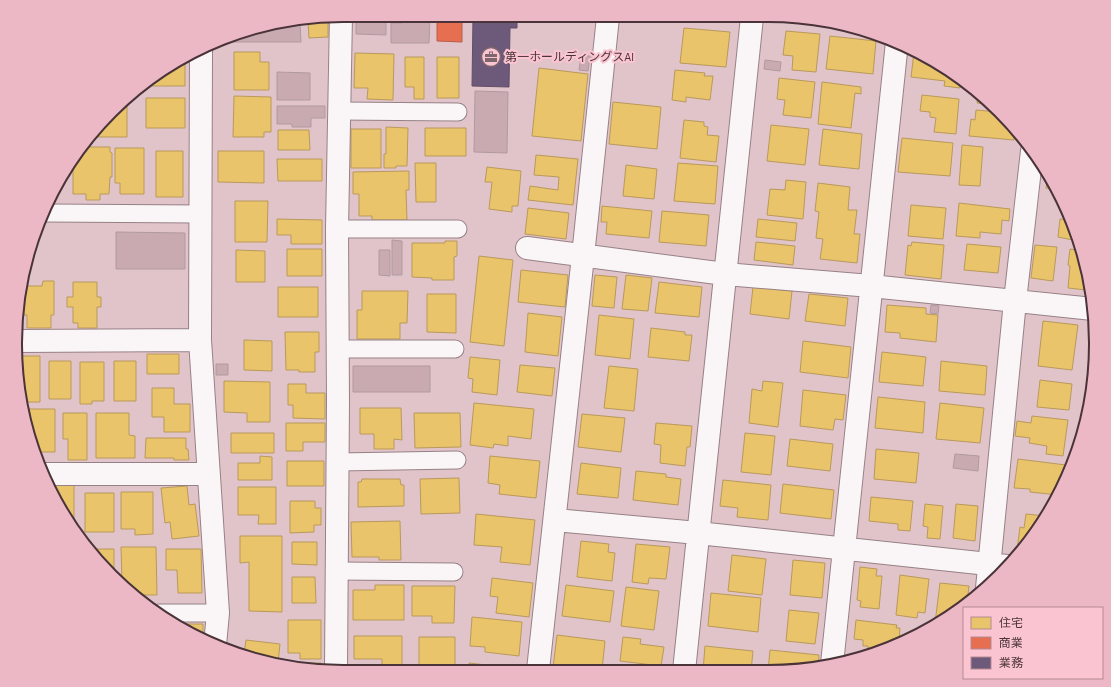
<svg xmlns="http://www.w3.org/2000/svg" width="1111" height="687" font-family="'Alegreya Sans','Noto Sans JP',sans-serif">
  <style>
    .homes { fill: #e9c46a; stroke: #b9995b }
    .shops { fill: #e76f51; stroke: #b85d4a }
    .offices { fill: #6d597a; stroke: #624e66 }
    .building { fill: #c9aab1; stroke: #b09a9f }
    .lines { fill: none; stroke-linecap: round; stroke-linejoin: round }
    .service-casing { stroke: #968186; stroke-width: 19 }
    .minor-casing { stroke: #968186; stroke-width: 24 }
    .service { stroke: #faf6f7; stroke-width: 17 }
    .minor { stroke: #faf6f7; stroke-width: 22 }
    .labels { text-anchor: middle; stroke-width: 4; stroke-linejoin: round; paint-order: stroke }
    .poi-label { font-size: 12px; fill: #4a3439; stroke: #fbc4d1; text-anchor: start }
    .rim { fill: none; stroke: #4a3439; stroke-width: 2 }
  </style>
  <rect width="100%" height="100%" fill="#e1c4ca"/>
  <!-- homes -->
  <path class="homes" d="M328,18v19l-19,1 -1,-17z
    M684,28l46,4 -4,35 -46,-4z
    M786,31l34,3 -4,38 -24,-2 1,-14 -10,-1z
    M830,36l46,5 -3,33 -47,-5z
    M234,52h26v10h9v28h-35z
    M914,52l47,27 -1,9 -16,-2 1,-5 -34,-4z
    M355,53l39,1 -1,46 -26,-1 1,-11h-14z
    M405,57h19v42h-10v-12h-9z
    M437,57h22v41h-22z
    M185,59v27h-40l16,-16z
    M539,68l49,6 -7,67 -49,-5z
    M675,70l30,3 -1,3h9l-3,24 -24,-3v5l-14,-2z
    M779,78l36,4 -4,36 -28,-3 2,-15 -8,-1z
    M822,82l39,5v7l-6,-1 -4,35 -33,-4z
    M978,93l12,11 -13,-1z
    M922,95l37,4 -3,35 -22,-2 2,-14 -6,-1v-5l-10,-1z
    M234,96l37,1v35h-7v5h-31z
    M146,98h39v30h-39z
    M613,102l48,5 -4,42 -48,-5z
    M123,106h4v31h-37z
    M976,110l22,2v3l4,1 5,4 -1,2h3l6,6 -1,12 -45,-4 2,-17 4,1z
    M684,120l20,2v4l4,1 -1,8 12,1 -3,26 -36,-4z
    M771,125l38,4 -4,36 -38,-4z
    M386,127l22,1 -1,38h-11v2h-12v-14h2z
    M425,128h41v28h-41z
    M351,129h30v39h-30z
    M823,129l39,5 -3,35 -40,-4z
    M278,130h31l1,20h-32z
    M902,138l51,5 -3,33 -52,-4z
    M962,145l21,2 -3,39 -21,-1z
    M81,147h29v5l2,1v24h-2l-1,17h-9v6h-14v-6h-13v-32z
    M115,148h29v46h-24v-11h-5z
    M156,151h27v46h-27z
    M218,151h46v32l-46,-1z
    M536,155l42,4 -5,46 -45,-5 2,-14 28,4 1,-13 -25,-2z
    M277,159h45v22h-44z
    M415,163h21v39h-20z
    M678,163l40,3 -3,38 -41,-3z
    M626,165l31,4 -3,30 -31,-3z
    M487,167l34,4 -3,35h-6v6l-23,-3 3,-27h-7z
    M409,171v19h-3l1,30h-35v-4h-13v-22h-6v-22z
    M1048,174l4,5 4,10 -10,-1z
    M786,180l20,2 -3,37 -36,-4 3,-26 15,1z
    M818,183l32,4 -2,23h9l-3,24h6l-3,29 -37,-4 3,-20 -7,-1 3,-26 -4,-1z
    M235,201h33l-1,41h-32z
    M959,203l51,6 -1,12 -7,-1 -1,14 -21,-2v6l-24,-2z
    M911,205l35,3 -3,31 -35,-3z
    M602,206l50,5 -3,27 -43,-4 1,-12h-6z
    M528,208l41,5 -3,26 -41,-5z
    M662,211l47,4 -3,31 -47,-4z
    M277,219l45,1v24h-31v-9h-14z
    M758,219l39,4 -2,18 -39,-4z
    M1060,219l10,1 10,23 -7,-1v-2l-15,-3z
    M445,241h12v15l-3,1v23h-22v-2l-20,-1v-34h33z
    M756,242l39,4 -2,19 -39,-5z
    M912,242l32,3 -3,34 -36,-4 3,-30 3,1z
    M967,244l34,3 -3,26 -34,-3z
    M1035,245l22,2 -4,34 -22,-3z
    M287,249h35v27h-35z
    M1070,249l12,2 6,26 -2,13 -18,-2 2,-22 -2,-1z
    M236,250l29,1v31h-29z
    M479,256l34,4 -9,86 -34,-4z
    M521,270l47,5 -3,32 -47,-5z
    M595,275l22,2 -3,31 -22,-2z
    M626,275l26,3 -4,33 -26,-2z
    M43,281h11v34h-3v13h-24v-13h-3v-26h3v-3h15z
    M73,282h24v15h4v10h-4v21h-19v-5h-5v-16h-6v-10h6z
    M659,282l43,5 -3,30 -44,-4z
    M278,287h40v30h-40z
    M753,287l39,4 -3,28 -39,-5z
    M362,291h46l-1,32h-7v16h-43v-29h5z
    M427,294h29v39l-29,-1z
    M809,294l39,4 -3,28 -40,-5z
    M887,305l39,3v6l12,1 -2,27 -36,-4v-5l-15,-1z
    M528,313l34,4 -4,39 -33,-4z
    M599,315l35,4 -4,40 -35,-4z
    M1043,321l35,4 -6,45 -34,-4z
    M651,328l34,4v3h7l-3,26 -41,-4z
    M285,332h34v20h-4v20h-16v-2h-13z
    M244,340l28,1v30l-28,-1z
    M803,341l48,6 -3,31 -48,-6z
    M882,352l44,5 -3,29 -44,-4z
    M147,354h32v20h-32z
    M17,356h23v46h-17z
    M470,357l30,3 -3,35 -25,-3 1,-13 -5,-1z
    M49,361h22v38h-22z
    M114,361h22v40h-22z
    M941,361l46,5 -2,29 -46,-4z
    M80,362h24v39h-12v3h-12z
    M520,365l35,3 -3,28 -35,-4z
    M609,366l29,3 -4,42 -30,-3z
    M1040,380l32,4 -3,26 -32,-3z
    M224,381l46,1v40h-23v-9l-23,-1z
    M763,381l20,2 -5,44 -29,-4 3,-34 10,2z
    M288,384h18v9h19v26l-32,-1v-13h-5z
    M152,388h22v16h16v28h-26v-15h-12z
    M803,390l43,5 -3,25 -8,-1 -2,11 -33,-4z
    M878,397l47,5 -2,31 -48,-5z
    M474,403l60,6 -3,30 -23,-3v10l-14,-2 -1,4 -23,-3z
    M940,403l44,5 -4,35 -44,-4z
    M360,408h41l1,32 -8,-1v10h-20v-15h-14z
    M24,409h31v43h-18v-11h-5l-6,-12z
    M63,413h24v47h-19v-21h-5z
    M96,413h33v22l6,1v22h-39z
    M414,413h46l1,34 -46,1z
    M582,414l43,4 -4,34 -43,-5z
    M1032,416l36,4 -5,36 -17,-2 1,-8 -18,-3 1,-5 -15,-2 2,-15 14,2z
    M286,423h39v19h-22v9h-17z
    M656,423l36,3 -2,21h-3l-2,19 -25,-3 1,-18 -7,-1z
    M231,433h43v20h-43z
    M745,433l30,3 -4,39 -30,-3z
    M146,438h40v11h2l1,11h-15v-2h-29z
    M790,439l43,5 -3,27 -43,-5z
    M876,449l43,4 -3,30 -42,-4z
    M260,456l12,1v23h-34v-17h22z
    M490,456l50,5 -4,37 -37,-4 1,-9 -12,-2z
    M1018,459l48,6 -2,20 -6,10 -28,-3v-3l-16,-1z
    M287,461h37v25h-37z
    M581,463l40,5 -3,30 -41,-4z
    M636,471l30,3v3l15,2 -3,26 -45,-5z
    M459,478l1,35 -39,1 -1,-35z
    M362,479h38l1,6h3v21l-46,1v-25h3z
    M723,480l48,5 -3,35 -31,-3 1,-9 -18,-2z
    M51,484h23v44l-4,-2z
    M783,484l51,6 -3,29 -51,-6z
    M187,486l2,19 6,-1 4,32 -27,3 -2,-17 -5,1 -4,-35z
    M238,487h38v37h-18l1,-9h-21z
    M121,492h32v42l-18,1v-6h-14z
    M85,493h29v39h-29z
    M871,497l42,4 -3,30 -12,-1v-6l-29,-3z
    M290,501h25v7h6v17h-7v7l-24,1z
    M925,504l18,2 -3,33 -13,-1 1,-11 -5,-1z
    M956,504l22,2 -3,35 -22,-3z
    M476,514l59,6 -5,45 -30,-3 2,-15 -28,-2z
    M1026,514l19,2 -17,28 -7,7 -4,-1 3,-23 4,1z
    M400,521l1,39h-22v-3h-27l-1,-35z
    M240,536h42v76l-33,-1v-49l-9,1z
    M581,541l28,3 -1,8 7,1 -3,28 -35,-4z
    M292,542h25v23l-25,-1z
    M636,544l34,3 -4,32 -17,-1 -1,6 -16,-2z
    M121,547h35l1,48h-22l-5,-5v-2h-1l-7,-7z
    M92,549h22v24z
    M166,549h35l1,44h-24l-1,-23h-11z
    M732,555l34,4 -4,36 -34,-4z
    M793,560l32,3 -3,35 -32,-3z
    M860,567l17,2 -1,7h6l-3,33 -19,-2 1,-6 -4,-1z
    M900,575l29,4 -4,34 -7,-1 -1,6 -21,-3z
    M292,577h23l1,26h-24z
    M492,578l41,5 -4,34 -33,-4 2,-16 -8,-1z
    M940,583l29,3 -2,17 -29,21 -3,-1z
    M375,585h29v35h-51v-30h22z
    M566,585l48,6 -4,31 -48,-6z
    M412,586h43l-1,37h-22v-7h-20z
    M626,587l33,4 -5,39 -33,-4z
    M711,593l50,5 -3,34 -50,-6z
    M789,610l30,3 -4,31 -29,-3z
    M472,617l50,5 -3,34 -34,-4v-5l-15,-1z
    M288,620h33v39h-21v-6h-12z
    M856,620l41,5 -1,3h4l-1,14 -20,8 -11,-1v-3h-5v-6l-9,-1z
    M177,624h26v15z
    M557,635l48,6 -3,29h-28l-21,-2z
    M354,636h48v33h-20v-10h-28z
    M419,637h36v29h-36z
    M623,637l18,2 -1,5 24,3 -3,19 -41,-5z
    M246,640l34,4 -2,19 -34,-9z
    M705,646l48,5 -2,20h-48z
    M770,650l49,5 -1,12 -29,4h-21z
    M286,663h35v6h-20l-15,-4z
    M469,663l43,5 -1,2h-43z
    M617,667l28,4h-29z"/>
  <!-- shops -->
  <path class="shops" d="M437,16h25v26l-25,-1z"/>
  <!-- offices -->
  <path class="offices" d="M473,16h44v12h-7l-1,59 -37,-1z"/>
  <!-- building -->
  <path class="building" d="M356,15h30v20l-30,-1z
    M402,15l28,1 -1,27h-38v-20h11z
    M300,22l1,20h-70v-6l7,-4z
    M581,56h9l-2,15 -9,-1z
    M765,60l16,2 -1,9 -16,-2z
    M277,72l33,1v27h-33z
    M475,91l33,1 -1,61 -33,-1z
    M277,106h48v12h-14v9h-19v-3h-15z
    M116,232l69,1v36h-69z
    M392,240l10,1v34h-10z
    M379,250h11v26l-11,-1z
    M931,305l8,1 -1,8 -8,-1z
    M216,364h12v11h-12z
    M353,366h77v26h-77z
    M955,454l24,2 -1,15 -25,-3z"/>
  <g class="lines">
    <defs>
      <path id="service" d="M339,111l119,1
        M46,213l154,1
        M337,229h121
        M338,349h117
        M338,462l119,-2
        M337,571l117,1
        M159,613h59"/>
      <path id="minor" d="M201,51l-1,289 18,273 -3,32
        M527,248l198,26 146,12 222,23
        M15,341l185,-1
        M47,474h161
        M555,520l143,13 309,33
        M987,588l28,-287 17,-150
        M832,664l65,-622
        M336,669l2,-267 -1,-173 4,-214
        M538,670l45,-414 25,-239
        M684,671l68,-654"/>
    </defs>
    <!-- service casing -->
    <use href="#service" class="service-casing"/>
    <!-- minor casing -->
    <use href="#minor" class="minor-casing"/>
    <!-- service -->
    <use href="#service" class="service"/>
    <!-- minor -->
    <use href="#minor" class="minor"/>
  </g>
  <!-- icons -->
  <defs>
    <symbol id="office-ring" viewBox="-11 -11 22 22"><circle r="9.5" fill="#fbc4d1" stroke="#7f666c" stroke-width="1.5"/><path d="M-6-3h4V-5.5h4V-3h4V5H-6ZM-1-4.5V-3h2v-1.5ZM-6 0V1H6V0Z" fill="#7f666c"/></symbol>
  </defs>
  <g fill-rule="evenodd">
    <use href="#office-ring" x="480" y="46" width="22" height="22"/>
  </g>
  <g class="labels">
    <!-- poi labels -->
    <g class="poi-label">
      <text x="505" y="61">第一ホールディングスAI</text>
    </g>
  </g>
  <!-- crop -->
  <path d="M0 0H1111V687H0ZM343 22H768A321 321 0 0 1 1089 343V344A321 321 0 0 1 768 665H343A321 321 0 0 1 22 344V343A321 321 0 0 1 343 22Z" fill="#edb8c5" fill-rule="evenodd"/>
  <path class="rim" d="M343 22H768A321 321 0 0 1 1089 343V344A321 321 0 0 1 768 665H343A321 321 0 0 1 22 344V343A321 321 0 0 1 343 22Z"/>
  <!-- legend -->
  <rect x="963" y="607" width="140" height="72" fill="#fbc4d1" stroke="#b48a94"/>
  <rect x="971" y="617" width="20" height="12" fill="#e9c46a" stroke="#b48a94"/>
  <text x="999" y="627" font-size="12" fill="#4a3439">住宅</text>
  <rect x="971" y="637" width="20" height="12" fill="#e76f51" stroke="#b48a94"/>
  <text x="999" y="647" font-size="12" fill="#4a3439">商業</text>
  <rect x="971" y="657" width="20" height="12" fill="#6d597a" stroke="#b48a94"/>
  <text x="999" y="667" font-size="12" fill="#4a3439">業務</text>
</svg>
